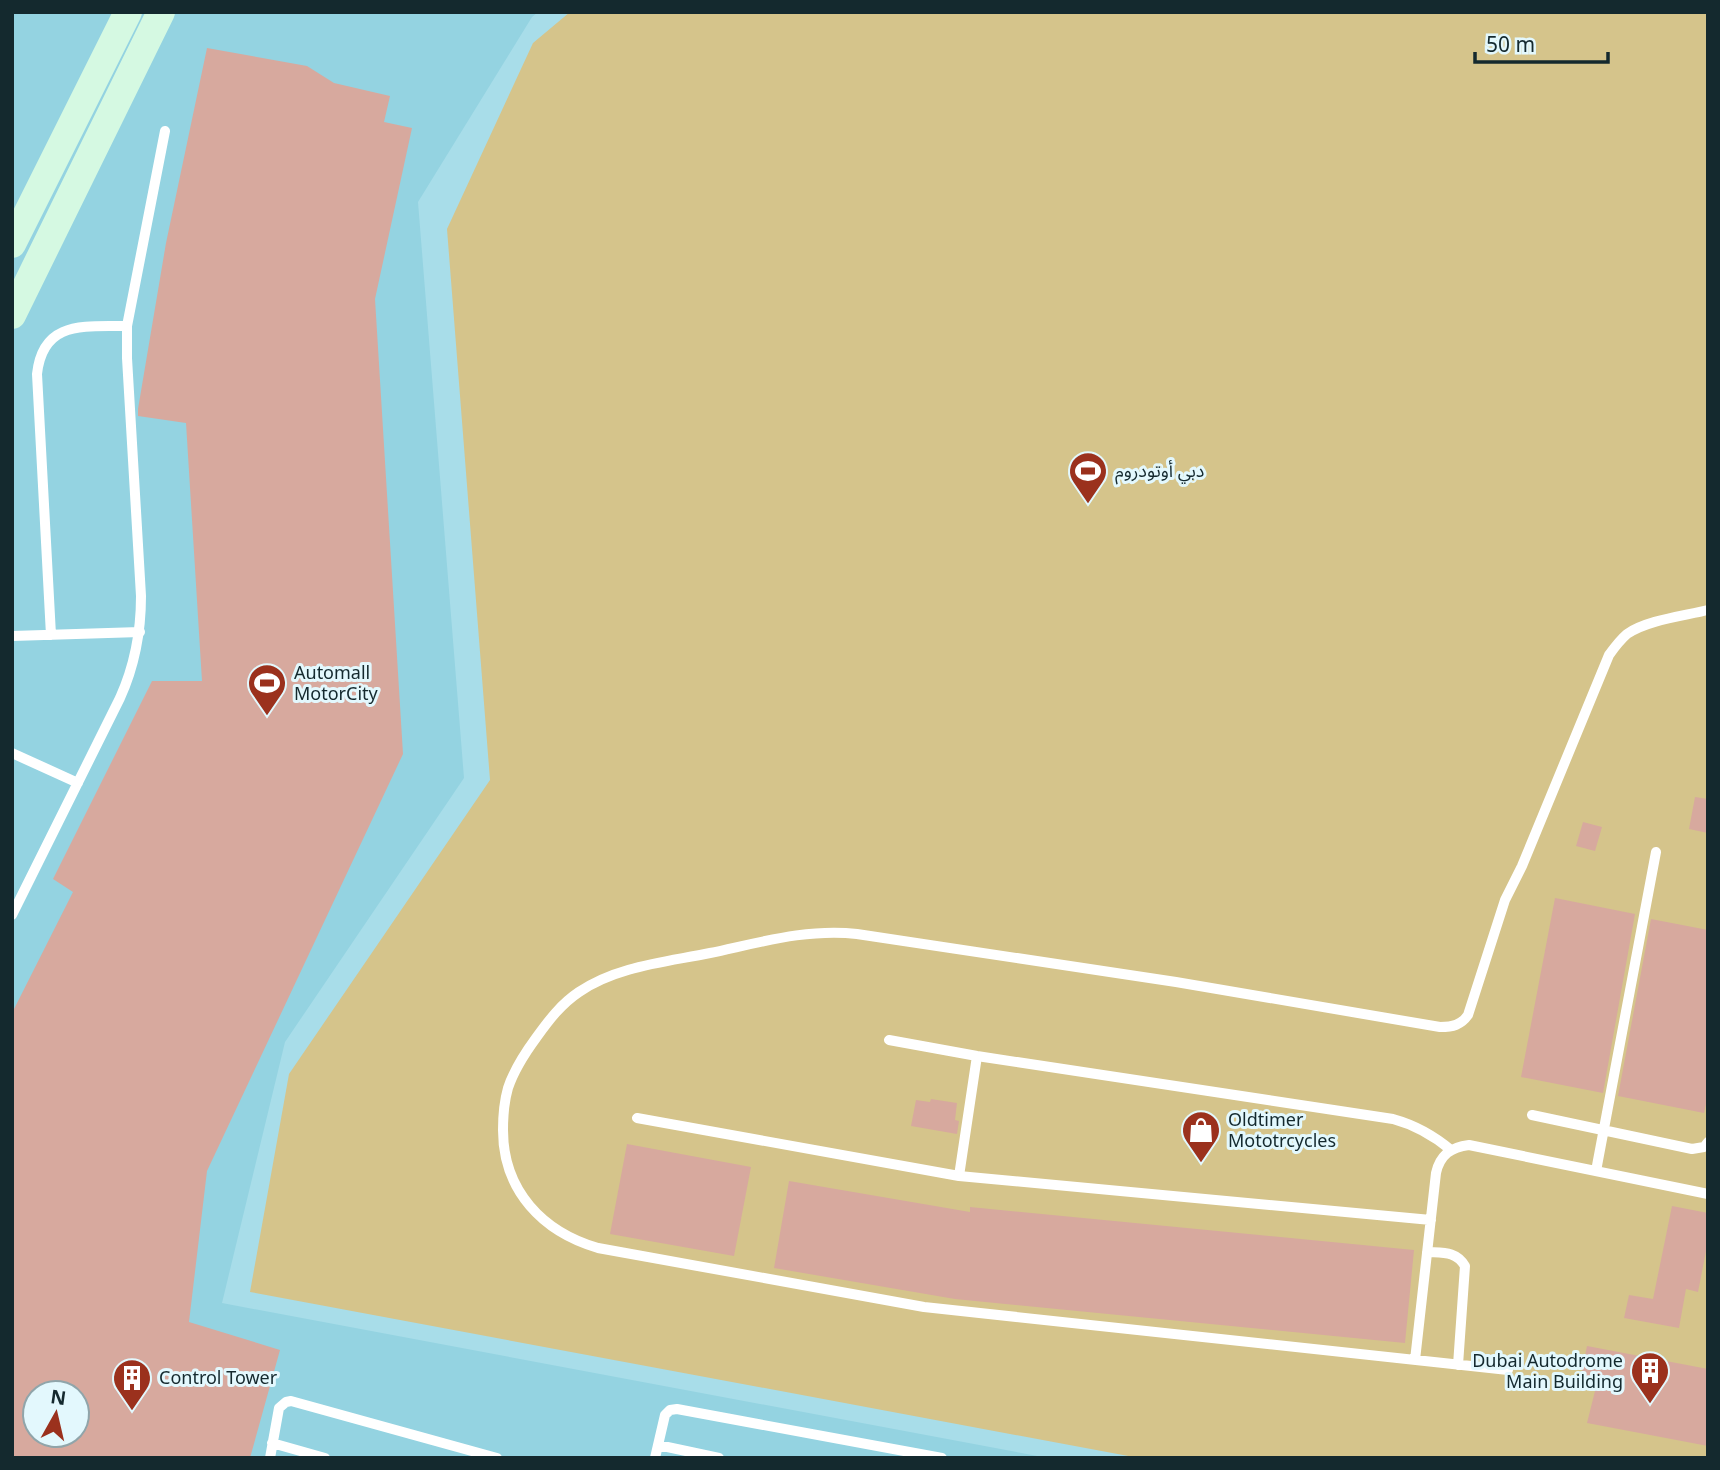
<svg xmlns="http://www.w3.org/2000/svg" width="1720" height="1470" font-family="'Noto Sans','Noto Sans Arabic',sans-serif">
  <style>
    .built { fill: #94d3e1; fill-rule: evenodd }
    .green { fill: #d5c48b }
    .building { fill: #d7a99e; fill-rule: evenodd }
    .lines { fill: none; stroke-linecap: round; stroke-linejoin: round }
    .lane { stroke: #fff; stroke-width: 10 }
    .secondary { stroke: #d5f9e2; stroke-width: 28 }
    .labels { text-anchor: middle; stroke-width: 6; stroke-linejoin: round; paint-order: stroke }
    .poi-label { font-size: 18px; fill: #14292e; stroke: #e3f8fd; text-anchor: start }
  </style>
  <rect width="100%" height="100%" fill="#a8dde9"/>
  <!-- built -->
  <path class="built" d="M12,12h526l-6,5 -114,185 46,576 -179,264 -63,261 826,155h-1036zM35,1393h42v42h-42z"/>
  <!-- green -->
  <path class="green" d="M570,12h1138v1446h-569l-889,-166 39,-218 201,-294 -43,-551 86,-186z"/>
  <!-- building -->
  <path class="building" d="M207,48l100,18 27,17 56,13 -6,26 28,6 -37,171 28,455 -196,417 -18,151 91,28 -30,108h-238v-445l61,-121 -20,-13 99,-198h50l-16,-258 -48,-7v-7l28,-166zM35,1393h42v42h-42z
    M1695,797l13,2v34l-19,-4z
    M1583,822l19,5 -7,24 -19,-5z
    M1555,898l80,16 -32,179 -82,-16z
    M1651,919l57,11v165l-4,18 -86,-17z
    M931,1099l26,4 -2,17 4,1 -2,13 -46,-8 5,-26 14,2z
    M627,1144l124,23 -17,89 -124,-22z
    M789,1181l181,31v-5l444,43 -9,93 -450,-44 -181,-31z
    M1672,1206l36,7v28l-10,51 -12,-3 -7,39 -55,-10 5,-23 24,4z
    M1587,1346l121,23v77l-121,-23 9,-36 -17,-2z"/>
  <g class="lines">
    <!-- lane -->
    <path class="lane" d="M51,635l-14,-261c6,-55 49,-47 90,-48
      M12,636l128,-4
      M12,753l66,30
      M12,915l108,-217c15,-33 21,-66 21,-102l-14,-238v-32l38,-195
      M889,1040l88,16 416,63c22,6 40,16 58,31
      M1532,1115l160,34 12,-2 4,-5
      M637,1118l322,58 472,44
      M1596,1171l60,-319
      M959,1176l18,-120
      M1427,1252c16,1 29,-1 38,14l-7,99
      M1415,1360l21,-187c4,-18 15,-26 33,-28l239,49
      M1508,1370l-584,-63 -326,-59c-55,-16 -95,-57 -95,-118 0,-14 1,-28 5,-42 6,-18 17,-35 28,-50 13,-18 25,-34 43,-46 38,-26 88,-30 131,-39 48,-10 98,-25 147,-19l319,48 264,45c13,0 21,-2 28,-12l37,-115 17,-34 87,-211c5,-7 11,-15 18,-21 20,-14 57,-18 81,-24
      M272,1443l53,15
      M658,1445l61,13
      M270,1458l9,-50 7,-6 5,-1 206,57
      M655,1458l10,-43 5,-5 7,-1 265,49"/>
    <!-- secondary -->
    <path class="secondary" d="M12,244l116,-232
      M12,315l149,-303"/>
  </g>
  <!-- icons -->
  <defs>
    <symbol id="stadium-pin" viewBox="-11 -11 22 30"><path d="M0 17L-7.5 6A9.5 9.5 0 1 1 7.5 6Z" fill="#9b311d" stroke="#e3f8fd"/><path d="M0-5a6.5 5 0 1 0 0 10a6.5 5 0 1 0 0-10ZM-3.5-1.8h7v3.6h-7Z" fill="#fff"/></symbol>
    <symbol id="shop-pin" viewBox="-11 -11 22 30"><path d="M0 17L-7.5 6A9.5 9.5 0 1 1 7.5 6Z" fill="#9b311d" stroke="#e3f8fd"/><path d="M-5-2.5h2.3a2.7 3.5 0 0 1 5.4 0H5L5.5 6h-11ZM-1.5-2.5h3a1.5 2.3 0 0 0-3 0Z" fill="#fff"/></symbol>
    <symbol id="building-pin" viewBox="-11 -11 22 30"><path d="M0 17L-7.5 6A9.5 9.5 0 1 1 7.5 6Z" fill="#9b311d" stroke="#e3f8fd"/><path d="M-4-6H4V6H1V3H-1V6H-4ZM-2.5-4.3h1.7v1.8h-1.7ZM.8-4.3h1.7v1.8H.8ZM-2.5-1h1.7V.8h-1.7ZM.8-1h1.7V.8H.8Z" fill="#fff"/></symbol>
  </defs>
  <g fill-rule="evenodd">
    <use href="#stadium-pin" x="1066" y="449" width="44" height="60"/>
    <use href="#stadium-pin" x="245" y="661" width="44" height="60"/>
    <use href="#shop-pin" x="1179" y="1108" width="44" height="60"/>
    <use href="#building-pin" x="1628" y="1349" width="44" height="60"/>
    <use href="#building-pin" x="110" y="1356" width="44" height="60"/>
  </g>
  <g class="labels">
    <!-- poi labels -->
    <g class="poi-label">
      <text x="1115" y="477">دبي أوتودروم</text>
      <text x="294" y="679">Automall<tspan x="294" dy="21">MotorCity</tspan></text>
      <text x="1228" y="1126">Oldtimer<tspan x="1228" dy="21">Mototrcycles</tspan></text>
      <text x="1623" y="1367" text-anchor="end">Dubai Autodrome<tspan x="1623" dy="21">Main Building</tspan></text>
      <text x="159" y="1384">Control Tower</text>
    </g>
  </g>
  <!-- border -->
  <rect width="1720" height="1470" fill="none" stroke="#14292e" stroke-width="28"/>
  <!-- north arrow -->
  <g transform="translate(56 1414) rotate(8)"><circle r="33" fill="#e3f8fd" stroke="#90a5aa" stroke-width="2"/>
  <path d="M0-5L12 26L0 18L-12 26Z" fill="#9b311d"/>
  <text y="-10" font-size="19" font-weight="bold" text-anchor="middle" fill="#14292e">N</text>
  </g>
  <!-- scale -->
  <path d="M1475 52v10h133v-10" fill="none" stroke="#14292e" stroke-width="3.5"/>
  <text x="1486" y="52" font-size="21" fill="#14292e" stroke="#e3f8fd" stroke-width="5" paint-order="stroke">50 m</text>
</svg>
